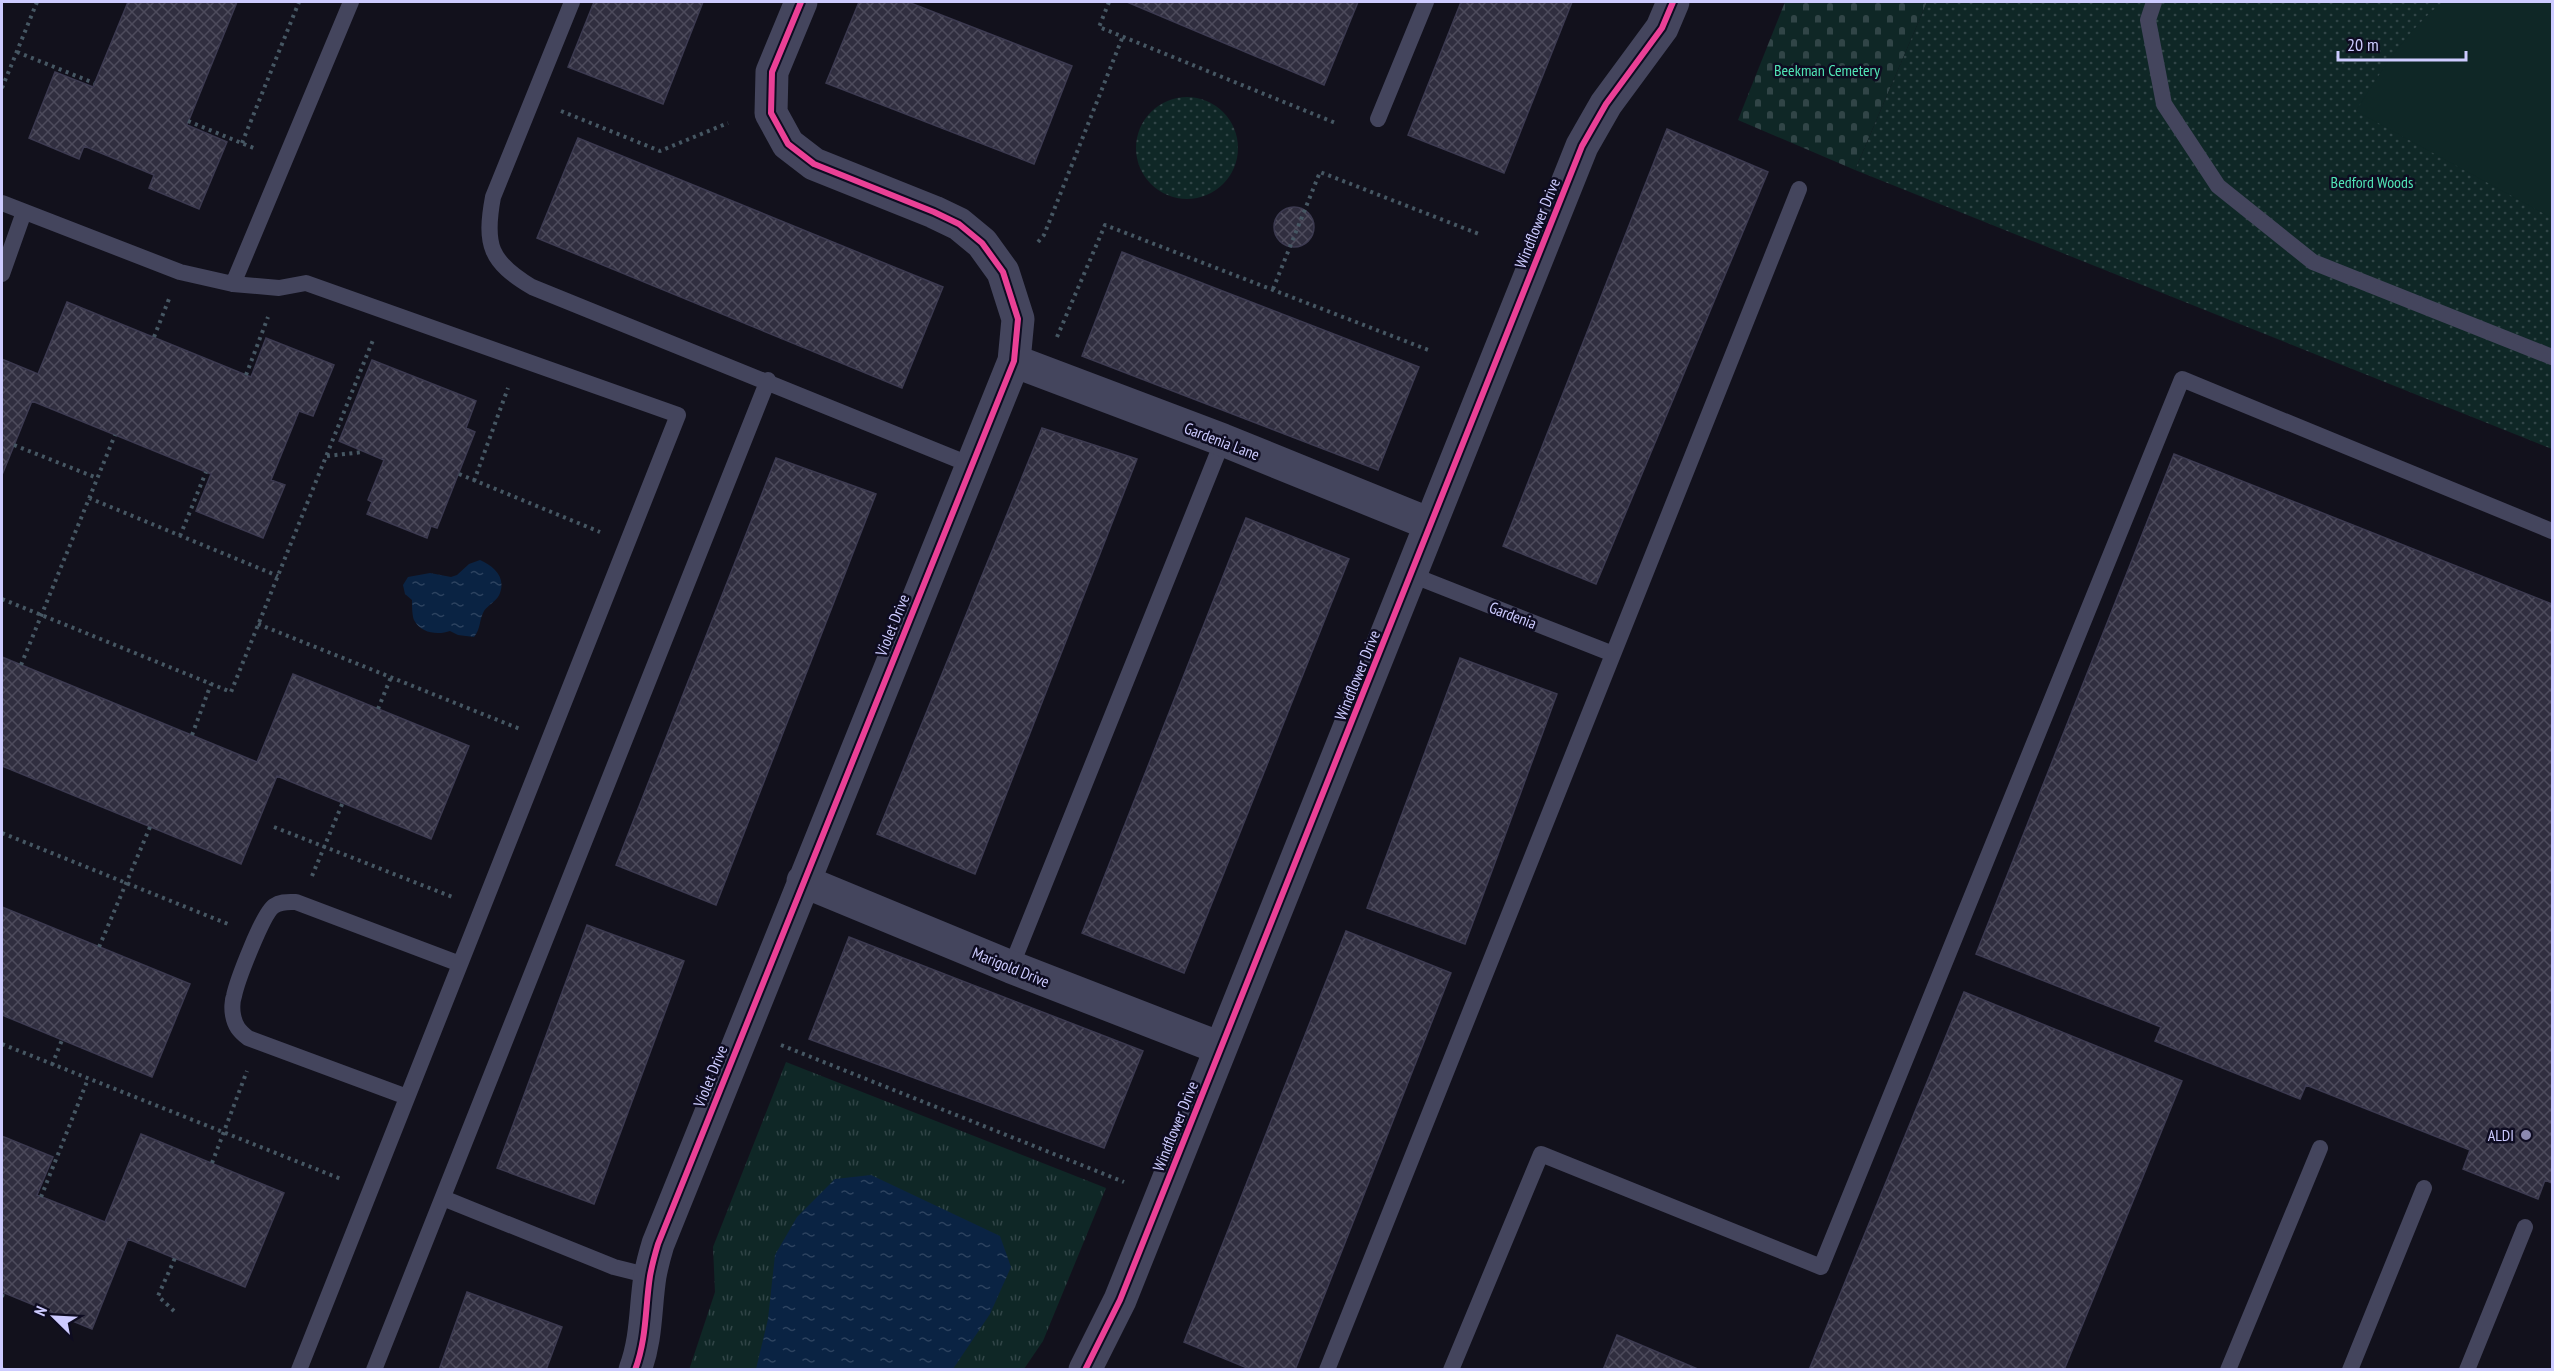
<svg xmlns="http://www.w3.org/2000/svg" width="2554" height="1371" font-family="'PT Sans Narrow',sans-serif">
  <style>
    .grass { fill: url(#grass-tufts) }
    .cemetery { fill: url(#cemetery-stones) }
    .park { fill: url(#park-dots) }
    .pitch { fill: #0f2726 }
    .water { fill: url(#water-ripples) }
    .building { fill: url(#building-cross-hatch); stroke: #3c3a50; stroke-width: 1.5 }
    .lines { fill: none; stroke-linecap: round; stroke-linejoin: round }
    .path { stroke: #465763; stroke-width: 4; stroke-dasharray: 3 4.5; stroke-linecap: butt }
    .lane { stroke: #44455d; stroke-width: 16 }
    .street { stroke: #44455d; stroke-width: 33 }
    .cycleway-casing { stroke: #0e0c21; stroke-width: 10 }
    .cycleway { stroke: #ea4096; stroke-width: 6 }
    .poi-dot { fill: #8c8ab0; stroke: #0e0c21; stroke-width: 2 }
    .labels { text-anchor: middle; stroke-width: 5; stroke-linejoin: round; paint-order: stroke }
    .park-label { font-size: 16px; fill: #51e5b6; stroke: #0e0c21 }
    .street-label { font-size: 16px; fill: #cdcbff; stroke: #0e0c21 }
    .poi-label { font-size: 16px; fill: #cdcbff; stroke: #0e0c21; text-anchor: end }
  </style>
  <defs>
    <pattern id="grass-tufts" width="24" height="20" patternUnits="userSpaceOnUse" patternTransform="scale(1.5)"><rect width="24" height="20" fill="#0f2726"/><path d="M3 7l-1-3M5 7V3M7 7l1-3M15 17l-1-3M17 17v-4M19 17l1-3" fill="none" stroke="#314547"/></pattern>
    <pattern id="cemetery-stones" width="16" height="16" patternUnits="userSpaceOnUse" patternTransform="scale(1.5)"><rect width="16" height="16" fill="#0f2726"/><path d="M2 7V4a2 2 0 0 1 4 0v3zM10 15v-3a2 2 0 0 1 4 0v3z" fill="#314547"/></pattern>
    <pattern id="park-dots" width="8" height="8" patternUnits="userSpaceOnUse" patternTransform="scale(1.5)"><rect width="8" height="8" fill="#0f2726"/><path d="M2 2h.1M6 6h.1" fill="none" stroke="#314547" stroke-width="1.8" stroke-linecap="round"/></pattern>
    <pattern id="water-ripples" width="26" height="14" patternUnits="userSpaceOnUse" patternTransform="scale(1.5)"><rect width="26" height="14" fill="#0a2343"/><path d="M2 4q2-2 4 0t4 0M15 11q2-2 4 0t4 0" fill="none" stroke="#2c425f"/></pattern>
    <pattern id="building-cross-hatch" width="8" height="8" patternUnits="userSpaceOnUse" patternTransform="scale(1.5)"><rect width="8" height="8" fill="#302e3f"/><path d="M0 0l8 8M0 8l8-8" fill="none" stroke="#4d4b5c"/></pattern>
  </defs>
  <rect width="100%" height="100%" fill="#12111c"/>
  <!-- grass -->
  <path class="grass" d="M786,1062l320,126 -63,153 -19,28 -335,1 26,-78 -2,-45z"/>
  <!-- cemetery -->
  <path class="cemetery" d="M1785,2h142l-72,168 -117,-50z"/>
  <!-- park -->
  <path class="park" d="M1927,2h625v447l-697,-279z
    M1136 148a51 51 0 1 1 102 0a51 51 0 1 1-102 0Z"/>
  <!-- pitch -->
  <path class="pitch" d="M2443,2h109v216l-196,-107c25,-40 50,-80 87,-109z"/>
  <!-- water -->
  <path class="water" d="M480,560c13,6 26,16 20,33 -2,7 -12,12 -16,18 -5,9 -3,17 -10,26l-16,-2 -8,-4c-11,4 -29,3 -36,-11 -2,-5 -2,-15 -2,-20l-7,-6 -2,-9 5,-8 22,-4 21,4 6,-2 12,-11z
    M871,1175l129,61 11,31 -21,47 -37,55h-197l12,-50 7,-64 22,-38 38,-38z"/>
  <!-- building -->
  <path class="building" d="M128,2h109l-50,123 40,17 -28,67 -50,-21 5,-13 -70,-29 -5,13 -50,-21 26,-66 38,15z
    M594,2h109l-40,102 -95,-37z
    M859,2h49l164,64 -38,98 -208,-81z
    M1127,2h231l-34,83z
    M1461,2h111l-68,171 -96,-38z
    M1667,129l101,43 -172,412 -93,-38z
    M578,138l365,149 -41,101 -365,-150z
    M1274 227a20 20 0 1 1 40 0a20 20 0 1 1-40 0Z
    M1122,252l297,115 -41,103 -296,-114z
    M67,302l184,75 15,-39 68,27 -21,51 -14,-5 -28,69 14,5 -22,53 -67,-27 15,-37 -179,-73 -30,74v-116l36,15z
    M372,360l104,41 -10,27 9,4 -38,96 -6,-2 -4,12 -60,-24 5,-12 -4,-2 16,-40 -45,-19z
    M1042,428l95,31 -162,415 -98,-40z
    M2174,454l378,150v579l-7,-3 -7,19 -75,-30 7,-19 -164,-65 -6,14 -145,-58 6,-14 -185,-73z
    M776,458l100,36 -160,411 -100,-40z
    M1246,518l103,41 -165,414 -102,-40z
    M2,657l255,105 36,-88 176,72 -38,93 -154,-63 -36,88 -239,-98z
    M1460,658l97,36 -92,250 -98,-36z
    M2,907l188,77 -38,93 -150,-62z
    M587,925l97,36 -90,243 -97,-36z
    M1346,931l105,42 -156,397h-43l-68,-28z
    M849,937l294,114 -39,97 -295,-109z
    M1964,992l218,89 -118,289h-255z
    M141,1134l143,59 -39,94 -117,-48 -36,90 -90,-37v-156l51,21 -16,38 68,27z
    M467,1292l95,35 -16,43h-107z
    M1617,1335l83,35h-97z"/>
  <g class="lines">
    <!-- path -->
    <path class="path" d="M1109,2l-10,25 239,97
      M17,52l77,31
      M2,88l35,-86
      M561,111l99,40 68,-28
      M188,121l68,28
      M242,143l57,-141
      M1038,242l6,-7 79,-199
      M1273,289l47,-117 159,62
      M154,337l15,-38
      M1057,337l48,-112 326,126
      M246,375l22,-58
      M14,445l83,33
      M327,456l36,-4
      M459,474l141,58
      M474,481l34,-93
      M89,498l189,78
      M180,536l26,-64
      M2,599l229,93 142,-352
      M258,624l262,105
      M21,665l94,-230
      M378,709l13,-32
      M192,735l19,-51
      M274,827l181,71
      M2,833l226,91
      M312,876l31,-74
      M99,947l51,-120
      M2,1044l339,135
      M781,1045l343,137
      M52,1065l10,-25
      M212,1163l35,-92
      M41,1197l47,-118
      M2,1297l1,-4
      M174,1311l-16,-15 17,-38
      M2,1369l2,1"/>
    <!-- lane -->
    <path class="lane" d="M572,2l-79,195c-9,48 -3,65 39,90l439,178
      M2154,2l-6,18 16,84 54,82 95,76 239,95
      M1378,119l48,-117
      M2,203l178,69 53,12 46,4 27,-5 372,132 -379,955
      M2,274l22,-62
      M233,284l118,-282
      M1412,575l201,79
      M1011,967l212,-527
      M407,1097l-159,-59c-9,-7 -13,-12 -15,-23 -1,-5 -1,-14 1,-19 3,-15 29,-83 40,-90 7,-5 14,-4 22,-4l164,62
      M443,1198l171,69 36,9
      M374,1370l394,-990
      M1327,1370l472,-1181
      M1451,1370l90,-216 280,113 361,-888 370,152
      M2228,1370l92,-222
      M2350,1370l74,-182
      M2467,1370l58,-143"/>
    <!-- street -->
    <path class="street" d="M1014,361l209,79 207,84
      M803,881l208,86 209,81
      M635,1370c12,-32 10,-62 15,-94 2,-11 5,-22 8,-32l356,-883 4,-42 -15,-47 -21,-29 -23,-19 -25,-12 -120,-48 -26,-20 -17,-31 1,-41 29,-70
      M1085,1370l35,-70 462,-1154 24,-42 56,-76 11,-26"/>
    <defs>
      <path id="cycleway" d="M635,1370c12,-32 10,-62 15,-94 2,-11 5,-22 8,-32l356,-883 4,-42 -15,-47 -21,-29 -23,-19 -25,-12 -120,-48 -26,-20 -17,-31 1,-41 29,-70
        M1085,1370l35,-70 462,-1154 24,-42 56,-76 11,-26"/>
    </defs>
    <!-- cycleway casing -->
    <use href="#cycleway" class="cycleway-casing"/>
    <!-- cycleway -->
    <use href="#cycleway" class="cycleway"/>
  </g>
  <!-- markers -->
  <circle class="poi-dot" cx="2526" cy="1135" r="6"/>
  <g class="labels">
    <!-- park labels -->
    <g class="park-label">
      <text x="1827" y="76">Beekman Cemetery</text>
      <text x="2372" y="188">Bedford Woods</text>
    </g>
    <!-- street labels -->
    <g class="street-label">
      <text transform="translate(1537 223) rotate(-68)" y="6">Windflower Drive</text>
      <text transform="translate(1222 441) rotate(21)" y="6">Gardenia Lane</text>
      <text transform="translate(1513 615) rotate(21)" y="6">Gardenia</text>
      <text transform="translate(892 625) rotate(-68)" y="6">Violet Drive</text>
      <text transform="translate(1357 675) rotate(-68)" y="6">Windflower Drive</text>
      <text transform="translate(1011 967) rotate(22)" y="6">Marigold Drive</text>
      <text transform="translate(710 1076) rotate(-68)" y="6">Violet Drive</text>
      <text transform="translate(1175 1126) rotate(-68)" y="6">Windflower Drive</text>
    </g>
    <!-- poi labels -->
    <g class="poi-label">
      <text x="2514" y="1141">ALDI</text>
    </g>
  </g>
  <!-- border -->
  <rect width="2554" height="1371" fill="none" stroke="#cdcbff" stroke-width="6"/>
  <!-- north arrow -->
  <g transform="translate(54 1317) rotate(294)" stroke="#0e0c21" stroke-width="4.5" paint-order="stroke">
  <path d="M0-4.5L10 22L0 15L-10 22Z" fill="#cdcbff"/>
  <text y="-9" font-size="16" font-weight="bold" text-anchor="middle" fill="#cdcbff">N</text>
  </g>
  <!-- scale -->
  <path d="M2338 51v9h128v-9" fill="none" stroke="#cdcbff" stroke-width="3"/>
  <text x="2347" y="51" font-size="18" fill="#cdcbff" stroke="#0e0c21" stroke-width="4.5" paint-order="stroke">20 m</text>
</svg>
